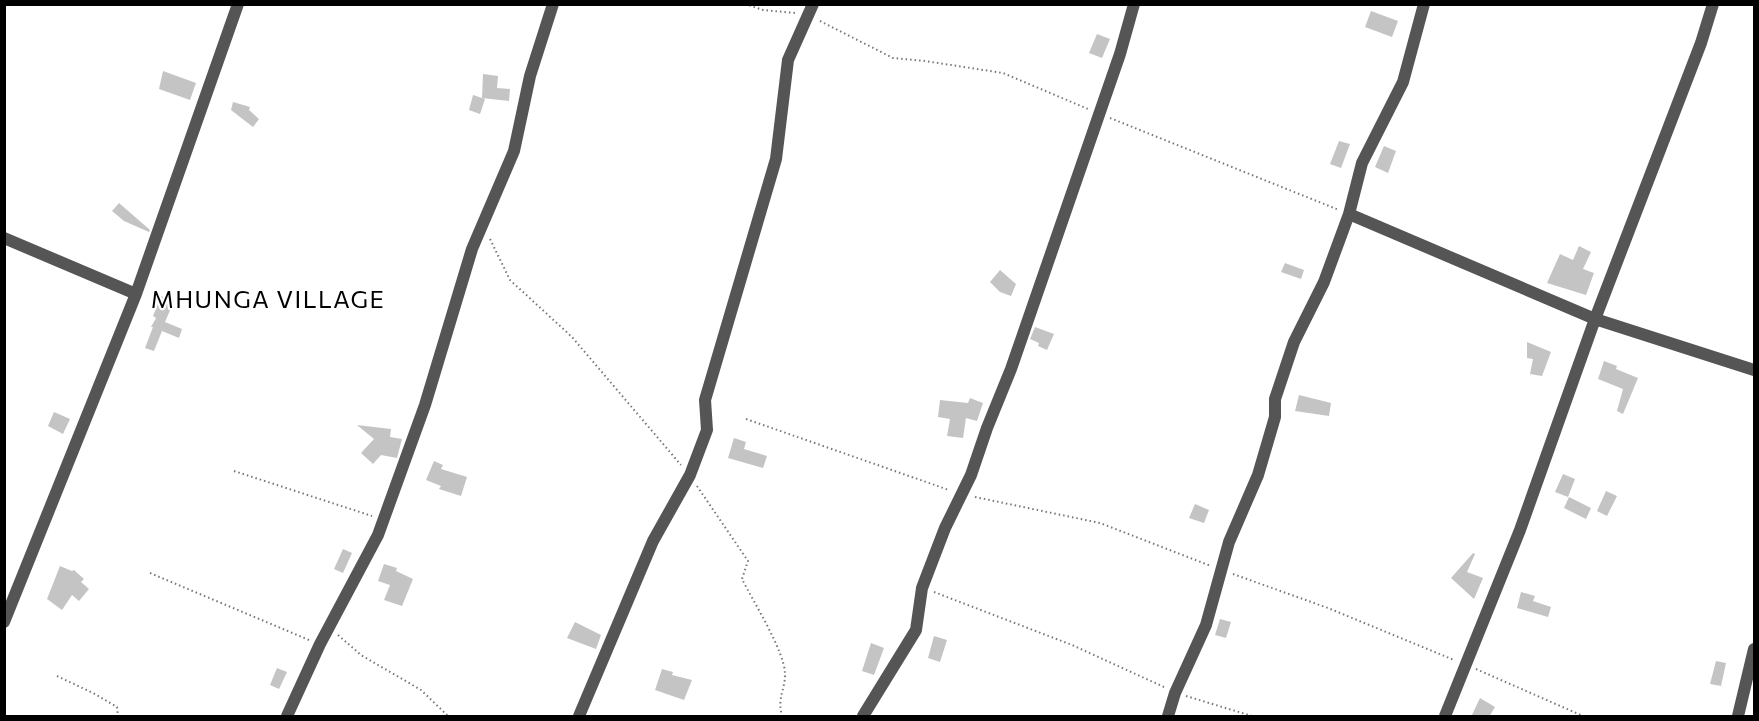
<svg xmlns="http://www.w3.org/2000/svg" width="1759" height="721" font-family="Commissioner,sans-serif">
  <style>
    .building { fill: #c4c4c4 }
    .lines { fill: none; stroke-linecap: round; stroke-linejoin: round }
    .path { stroke: #777; stroke-width: 2; stroke-dasharray: 1.5 3; stroke-linecap: butt }
    .minor { stroke: #555; stroke-width: 12 }
    .labels { text-anchor: middle; stroke-width: 4.5; stroke-linejoin: round; paint-order: stroke }
    .quarter-label { font-size: 24px; letter-spacing: 1.5px; fill: #000; stroke: #fff }
  </style>
  <rect width="100%" height="100%" fill="#fff"/>
  <!-- building -->
  <path class="building" d="M1371,11l27,10 -6,16 -27,-10z
    M1097,34l13,5 -8,19 -13,-5z
    M163,71l33,12 -6,17 -31,-11z
    M483,74l15,2 -1,12 13,1 -1,12 -27,-3 3,1 -5,15 -11,-4 4,-15 9,3z
    M233,102l17,5 -1,3 10,9 -6,8 -22,-17z
    M1339,141l11,3 -9,24 -11,-4z
    M1384,146l12,5 -8,22 -13,-6z
    M119,203l31,27 -1,2 -25,-11 -12,-10z
    M1579,246l12,6 -8,17 11,4 -8,22 -39,-12 13,-29 13,6z
    M1285,263l19,7 -3,9 -20,-7z
    M1000,270l16,14 -5,12 -11,-4 -10,-10z
    M161,296l13,5 -9,21 17,7 -3,9 -17,-7 -8,20 -9,-3 8,-21h-2l5,-9 -3,-2z
    M1035,327l19,7 -7,16 -9,-4 1,-3 -9,-4z
    M1527,342l24,10 -9,24 -12,-2 3,-15 -6,-1z
    M1604,361l13,5 -1,3 22,9 -15,36 -6,-3 6,-22 -25,-10z
    M1299,395l32,8 -2,13 -34,-5z
    M970,398l13,5 -6,18 -11,-3 -3,20 -16,-2 3,-17 -12,-2 2,-17 28,3z
    M54,412l16,7 -7,15 -15,-8z
    M357,425l34,4 -1,8 12,2 -5,19 -16,-3 -8,9 -12,-11 13,-14z
    M734,438l12,4 -2,7 23,7 -4,12 -35,-10z
    M434,461l9,4 -2,4 26,8 -6,19 -22,-7 2,-3 -15,-6z
    M1563,474l12,5 -7,18 -13,-5z
    M1606,491l11,5 -10,20 -10,-5z
    M1569,497l22,11 -5,11 -22,-11z
    M1195,504l14,6 -5,13 -15,-5z
    M343,549l9,4 -9,20 -9,-4z
    M1473,553l2,1 -8,18 16,6 -9,21 -23,-21z
    M384,564l13,4 -1,3 17,8 -11,27 -18,-6 6,-15 -12,-4z
    M60,566l12,5 2,-1 10,9 -3,3 8,7 -10,12 -7,-6 -10,15 -15,-11z
    M1521,592l14,4 -2,5 18,6 -3,10 -31,-9z
    M1220,619l11,3 -5,16 -11,-3z
    M575,622l26,13 -5,14 -29,-11z
    M934,636l13,4 -7,22 -12,-4z
    M871,643l13,5 -10,27 -12,-4z
    M1716,661l10,2 -5,23 -11,-2z
    M277,668l10,4 -8,17 -9,-4z
    M662,669l11,3 -1,3 20,5 -8,20 -29,-10z
    M1480,698l15,9 -6,10h-18z"/>
  <g class="lines">
    <!-- path -->
    <path class="path" d="M745,4l18,6 32,3
      M820,21l73,37 32,3 78,12 85,36
      M1110,118l229,92
      M490,239l20,41 62,57 109,128
      M746,419l203,71
      M234,471l138,45
      M697,486l51,75 -6,18c11,22 43,73 43,95 0,17 -8,23 -3,42
      M975,497l125,26 111,43
      M150,573l159,67
      M1233,574l95,34 126,52
      M934,592l138,53 92,42
      M338,635l23,20 60,35 27,26
      M1476,669l107,47
      M57,676l38,18 22,13 1,9
      M1186,696l66,20"/>
    <!-- minor -->
    <path class="minor" d="M1349,214l246,105 159,51
      M4,238l132,56
      M4,622l132,-328 102,-290
      M287,716l33,-72 58,-109 47,-130 47,-156 42,-98 16,-75 23,-72
      M579,716l74,-175 37,-66 17,-45 -2,-30 71,-241 12,-99 25,-56
      M863,716l53,-86 6,-42 23,-60 26,-53 16,-47 24,-59 109,-315 14,-50
      M1168,716l7,-23 31,-68 23,-83 29,-67 17,-58v-18l19,-57 30,-60 25,-68 13,-51 41,-81 21,-78
      M1445,716l75,-186 75,-211 106,-276 12,-39
      M1738,716l16,-67"/>
  </g>
  <g class="labels">
    <!-- quarter labels -->
    <g class="quarter-label">
      <text x="268" y="308">MHUNGA VILLAGE</text>
    </g>
  </g>
  <!-- border -->
  <rect width="1759" height="721" fill="none" stroke="#000000" stroke-width="12"/>
</svg>
